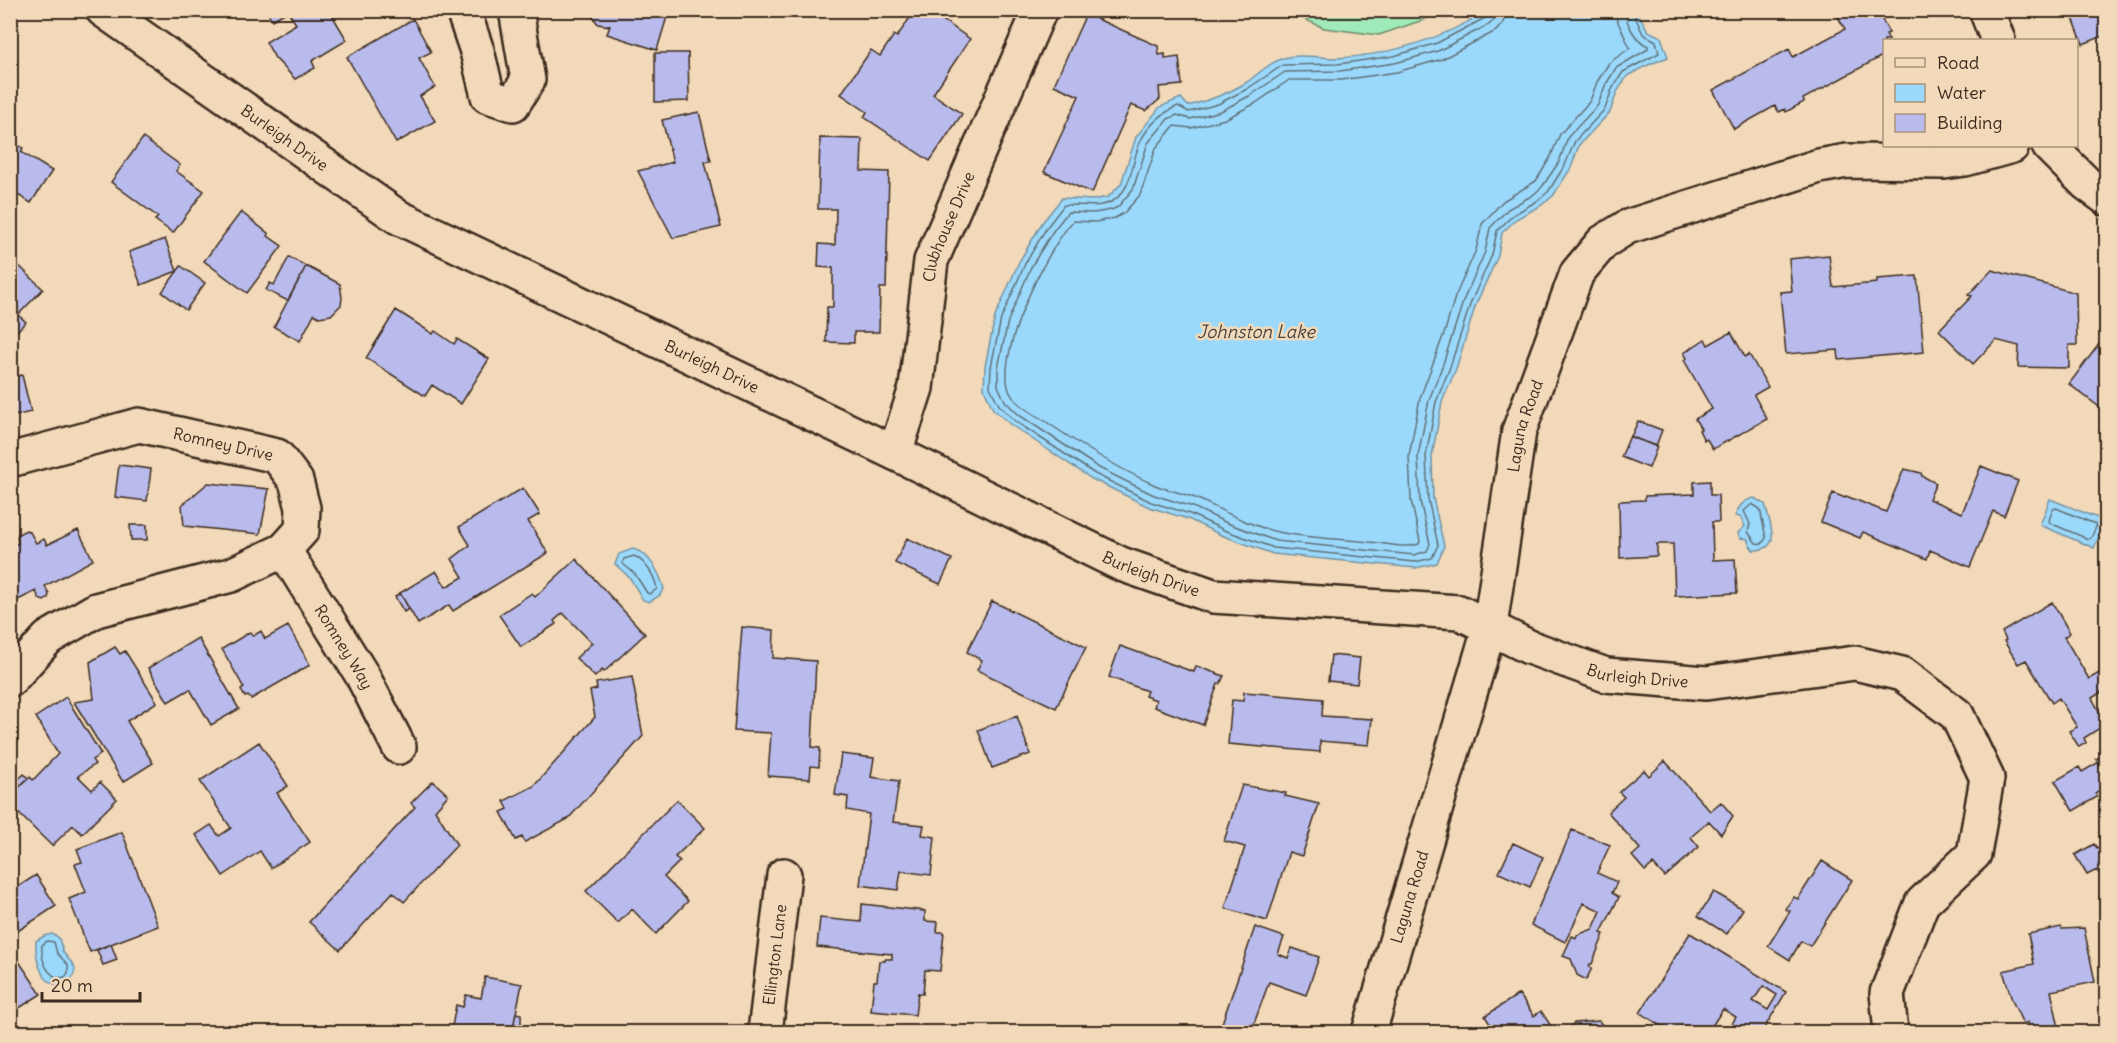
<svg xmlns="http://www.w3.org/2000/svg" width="2117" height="1043" font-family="Delius,sans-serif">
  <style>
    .green { fill: #a0e9b8; stroke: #6e8a6b; stroke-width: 1.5 }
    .water { fill: #9bd9fc; stroke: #7593a3; stroke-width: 1.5 }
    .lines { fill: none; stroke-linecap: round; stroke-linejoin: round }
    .shore { stroke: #617077; stroke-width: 1.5 }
    .building { fill: #b9bbec; stroke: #3b2a1e; stroke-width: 1.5; fill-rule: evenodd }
    .minor-casing { stroke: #3b2a1e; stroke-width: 38 }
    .tertiary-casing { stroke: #3b2a1e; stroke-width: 38 }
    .minor { stroke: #f1d9b9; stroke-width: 33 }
    .tertiary { stroke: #f1d9b9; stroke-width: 33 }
    .labels { text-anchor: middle; stroke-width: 5; stroke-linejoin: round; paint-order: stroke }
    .street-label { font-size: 16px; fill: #3b2a1e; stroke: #f1d9b9 }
    .water-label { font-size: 18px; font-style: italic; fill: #49443f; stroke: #f1d9b9 }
  </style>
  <rect width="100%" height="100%" fill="#f1d9b9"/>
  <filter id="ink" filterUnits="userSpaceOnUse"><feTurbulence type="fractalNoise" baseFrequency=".0167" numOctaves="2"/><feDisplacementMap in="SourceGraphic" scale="12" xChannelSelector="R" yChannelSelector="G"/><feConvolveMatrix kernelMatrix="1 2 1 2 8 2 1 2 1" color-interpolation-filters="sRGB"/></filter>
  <g filter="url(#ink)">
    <!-- green -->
    <path class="green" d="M1292,11v-1l150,1 -19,9 -44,15 -55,-7 -33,-15z"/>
    <!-- water -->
    <path class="water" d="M1487,10l150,1 11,20 13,6 7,20 -20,8 -21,11 -10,16 -7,20 -31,33 -8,23 -18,28 -13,10 -24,13 -14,14 -4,23 -22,48 -20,65 -14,33 -10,54 1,42 11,48 -7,17 -21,5 -143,-14 -52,-19 -33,-16 -39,-12 -57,-28 -81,-54 -18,-16 -9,-21 1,-22 10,-49 24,-55 23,-39 20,-25 30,2 16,-3 13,-13 15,-47 24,-30 21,-9 7,8c21,-6 40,-12 59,-24 10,-7 22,-19 34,-23 17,-6 38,-1 55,-1 50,-2 109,-19 151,-48z
      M1754,498l11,6c4,18 19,47 -12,46l-5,-8v-3l-8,-1 -2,-5 7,-7 -5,-9 -5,-1c4,-10 8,-15 19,-18z
      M2050,499l55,22 -11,27 -54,-23z
      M633,549c17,4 27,25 31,40l-5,7 -10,6 -6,-2 -13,-22 -15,-14 4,-10z
      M52,934l6,3c3,5 3,10 5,15 8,13 18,12 7,30 -27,12 -35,-21 -34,-41l8,-5z"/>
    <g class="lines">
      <!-- shore -->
      <path class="shore" d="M1489,10l-4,8 -48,25 -43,13 -56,8 -55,1 -36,24 -29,15 -29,8 -11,-6c-15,6 -29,19 -37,34 -10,20 -7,50 -30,62 -14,7 -32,2 -47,3l-17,22 -22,37 -24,55 -10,48 -1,20 9,18 16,16 80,53 56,28 39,12 34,16 50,18 141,14 17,-4 6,-13 -10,-46 -2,-43 10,-54 14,-35 21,-65 21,-47 5,-24 16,-16 24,-14 11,-9 17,-27 10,-24 30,-32 7,-20 11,-17 36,-19 -3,-12 -13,-7 -11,-24
        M1497,10l-2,9 -5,5 -52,27 -43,12 -55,8 -55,1 -34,23 -30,16 -31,8 -13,-4 -9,4 -20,24 -15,46 -15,18 -7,3 -17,3 -26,-1 -15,19 -22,36 -23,54 -10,47v18l7,15 14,14 80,53 55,27 39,12 34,16 49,18 138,14 13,-4 3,-7 -10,-43 -2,-45 11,-56 14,-36 21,-65 21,-47 5,-24 18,-19 25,-14 9,-8 17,-25 9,-25 30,-32 7,-19 11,-18 32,-19v-3c-13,-6 -22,-22 -23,-36
        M1506,10l-3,13 -7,8 -54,28 -45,13 -56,8h-52l-33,23 -31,16 -34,9 -17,-2 -18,22 -16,47 -16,18 -9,5 -19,4 -23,-1c-25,26 -84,142 -61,175 9,12 24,19 36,27 35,24 69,45 107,62 14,6 29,8 43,14 26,12 52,27 80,33 28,6 62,7 91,10 15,1 35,7 50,2l1,-3 -9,-41 -2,-44 11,-58 25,-67 10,-34 21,-47 6,-26 21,-23 33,-20 14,-23 10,-24 30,-33 7,-19 12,-19 21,-15 -13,-28 -1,-10
        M1752,504l8,5 6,29 -4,6 -6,-1 -8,-11 2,-8 -6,-13z
        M2056,508l39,16 1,3 -5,11 -3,1 -38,-16 -1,-3 4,-11z
        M634,556c11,5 21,20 23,33l-7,5 -3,-1 -12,-19 -13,-11 2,-4z
        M47,941l7,1 3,11 11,12v8l-3,4 -8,1c-13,-8 -16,-19 -15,-33z"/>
    </g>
    <!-- building -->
    <path class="building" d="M266,10h63l18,30 -35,21 3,7 -20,11 -20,-21 -9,-16 30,-18 -8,-13 -16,9z
      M588,10h81l-12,40 -50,-16 3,-8 -12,-2z
      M915,10h13l42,29 -37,55 29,20 -32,47 -66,-44 3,-5 -26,-18 30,-44 9,6 14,-21 3,2z
      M978,10h16l-3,7z
      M1850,10h27l12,23 -3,1 3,6h-5v15l-81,44 1,3 -18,10 -1,-3 -6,3 -4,-6 -41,23 -21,-39 76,-41 4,8 52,-28 -7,-12z
      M2070,10h36v25l-23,9z
      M1086,14l72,32 1,9 6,-1v5l14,-2 3,28 -23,2 1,12 -14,12 -15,-6 -39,88 -48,-21 35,-76 -25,-11z
      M413,19l18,33 -12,6 16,29 -15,9 15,25 -39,22 -49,-86z
      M655,53h33l1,48 -34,1z
      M699,112l12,49 -6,1 16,65 -48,11 -35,-67 35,-9 -11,-42z
      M143,138l37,27 -4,6 28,20 -31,42 -18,-13 3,-3 -47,-35z
      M820,138l42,1 -1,32 28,1 -3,116h-6l-1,44h-25v11l-28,-1 1,-35h6v-39l-15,-1 1,-23 16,1 1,-36h-18z
      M10,140l13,8 -2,4 31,19 -21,32 -21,-13z
      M241,212l28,22 -1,2 14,10 -35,47 -43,-32z
      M165,239l12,32 -36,14 -12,-33z
      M1829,255l4,32 44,-4v-4l40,-3 7,76 -85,8 -1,-10 -52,4 -6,-62 12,-1 -3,-32z
      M10,257l33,32 -25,26 8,7 -16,16z
      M289,257l17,9 -18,35 -22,-11 4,-7 4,2z
      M181,266l24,17 -19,27 -24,-18z
      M306,266l34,18 2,14 -1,7 -10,10 -12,2 -5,-3 -14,27 -26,-14z
      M1992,270l84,23 1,52h-8v23l-51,-1 1,-21 -23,-6 -23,24 -34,-34 33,-34 -4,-1z
      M396,310l37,24 2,-3 19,13 3,-5 32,20 -28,45 -29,-19 -7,11 -59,-38z
      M1731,332l14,25 4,-3 19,33 -14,8 13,24 -54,30 -7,-11 -2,2 -5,-10 2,-1 -6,-10 17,-10 -28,-49 3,-2 -3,-5 21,-14 3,6z
      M2106,335v77l-37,-28z
      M22,375l9,37 -21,5v-39z
      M1638,421l24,9 -6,16 -25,-9z
      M1630,436l27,11 -8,21 -28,-11z
      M119,465l32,4 -4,32 -32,-4z
      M1981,466l37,15 -14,35 -11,-5 -23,56 -40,-17 -3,9 -64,-27 -3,6 -39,-16 12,-29 12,5 1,-2 40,16 18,-43 17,4 1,3 14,7 -7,16 33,14z
      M1710,481v14h8l1,27h-7l1,38 22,-1 2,34 -62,3 -2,-52h-16v12l-37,2 -1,-57 26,-1v-4l49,-2v-12z
      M208,483l61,6 -9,45 -76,-8 -2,-21z
      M523,488l17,26 -12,7 20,32 -95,58 -4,-6 -31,19 -18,-31 36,-22 10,16 17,-10 -11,-18 18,-14 -11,-18z
      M130,525h17v15h-16z
      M26,530l4,2 6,11 8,-4 3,6 31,-15 15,30 -48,26 4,8 -1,4 -4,3 -5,-2 -3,-8 -26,13v-57l8,-4 -1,-6 1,-3z
      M907,538l45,21 -12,25 -45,-21z
      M576,559l69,75 -41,38 -2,-2 -7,7 -19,-19 16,-15 -29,-30 -9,8 2,3 -35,23 -22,-32 33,-22 3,4z
      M400,593l9,16 -5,3 -9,-15z
      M992,601l94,46 -30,61 -79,-38 5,-10 -15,-8z
      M2052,602l18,31 -6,4 25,42 17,-10v20l-14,9 14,26 -22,14 2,5 -7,4 -10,-16 8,-4 -18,-29 -7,5 -26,-43 -8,4 -14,-23 2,-1 -4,-8z
      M288,626l22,39 -59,34 -3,-3 -3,1 -4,-7 3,-2 -22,-39 28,-17 3,4 8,-5 4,8z
      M742,627l32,3 -1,28 43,3 -4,86 8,1 -1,19 -8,-1 -1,13 -42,-3 3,-43 -37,-2z
      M198,638l41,71 -28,16 -21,-36 -22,13 -20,-34z
      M1120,646l74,26 2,-6 28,10 -4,8h-2l-15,41 -49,-18 2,-7 -11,-4 2,-5 -38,-14z
      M115,647l5,7 5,-3 32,51 -30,19 26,42 -30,19 -49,-80 20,-3 -4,-37z
      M1331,655l29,3 -3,26 -29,-3z
      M632,677l11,59 -75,83 -43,23 -3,-5 -6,3 -15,-28 7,-3 -4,-8 30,-15 61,-69 -5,-26 7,-2 -1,-6z
      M1244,692l79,7 -1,17 50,3 -3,26 -49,-4v11l-92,-8 4,-44 11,1z
      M66,697l35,57 -9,6 3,4 -17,12 14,14 8,-8 17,17 -35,35 -9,-9 -21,21 -42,-41v-9l20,-19 3,3 25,-26 -22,-37z
      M1017,716l13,38 -38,14 -14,-38z
      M259,742l29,44 -11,7 33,49 -39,26 -11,-17 -37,25 -27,-41 15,-10 8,11 12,-8 -31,-47z
      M2106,753v22l-10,-16z
      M841,754l33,4 -3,19 28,4 -6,41 31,3 -2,10 13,2 -4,38 -30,-4 -3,19 -38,-5 9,-71 -22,-4 1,-13 -13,-2z
      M1665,761l45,50 11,-9 12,14 -12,18 -12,-13 -18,16 8,10 -34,30 -12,-13 -8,7 -13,-15 8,-7 -32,-37 16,-15 -5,-5 25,-22 5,6z
      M2099,762l7,13v11l-11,7 2,4 -24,14 -18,-30 24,-14 3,5z
      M24,774l4,4 -18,18v-9z
      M433,781l15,14 -13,15 22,35 -53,57 -11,-10 -53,58 -31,-28 106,-115 -4,-4z
      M1242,785l44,8 -1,3 34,8 -17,52 -13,-4 -22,69 -42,-13 20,-61 -21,-6z
      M677,800l28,28 -30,29 5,4 -16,16 24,24 -32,33 -24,-25 -14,14 -32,-32z
      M1572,830l38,15 -13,28 20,9 -5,11 7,4 -18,36 3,1 -12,30h-2l-1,2 3,2 -6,12 -9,-5 -6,-16 -8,-3 9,-20 4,2 1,-3 16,-6 8,-18 -17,-8 -19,39 -34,-17z
      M122,832l36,94 -68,26 -21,-53 17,-7 -11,-28 7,-2 -5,-13z
      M2106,842v39l-2,1 -7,-12 -10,5 -12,-20 19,-11 3,4z
      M1513,843l30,14 -13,30 -31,-14z
      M1822,861l30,19 -42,66 -9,-5 -11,19 -22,-14 22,-35 -5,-2 9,-12 4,2z
      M36,875l20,31 -46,30v-44z
      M1714,892l29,17 -16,25 -29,-18z
      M862,904l63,7v10l13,1 -1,10h7l-4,39 -15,-1 -2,24 -5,-1 -3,22 -44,-4 3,-30h3l2,-20h6v-2h7v-5l-75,-7 3,-29 41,4z
      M2106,919v23l-5,-21z
      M1255,927l29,10 -6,17 10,4 4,-10 27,9 -13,38 -37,-13 -18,50h-32z
      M2061,927l1,2 22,-1 11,54 -44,9 9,41h-30l-2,-10 -5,2 -11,-24 -9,-29 31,-7 -6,-30z
      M1690,933l96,59 -24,40h-35l9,-15 -13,-8 -11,17 11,6h-51l-32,-19zM1763,986l14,9 -9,15 -15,-9z
      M111,944l6,16 -14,5 -6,-15z
      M10,948l31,46 -31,20z
      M485,977l37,7 -10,48h-61l5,-27 7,2 3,-12 15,3z
      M1519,994l15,22 7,-5 14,21h-60l-10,-16z
      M516,1013l5,1v18h-9z
      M1599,1021l9,11h-43l9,-9z"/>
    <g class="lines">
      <defs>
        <g id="minor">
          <path id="s1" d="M103,10l295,207 497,236 226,111 92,32 246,16 70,35 77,28 100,8 149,-20 47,11 55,41 30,63 -13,76 -52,49 -35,90 4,39"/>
          <path d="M463,10l14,41 11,45 25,8 15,-24 -12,-70"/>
          <path id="s2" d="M895,453l21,-65 15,-127 109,-251"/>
          <path id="s3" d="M10,460l129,-35 138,31 19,25 7,27 -1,22 -18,20 -53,25 -135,35 -48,28 -38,42"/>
          <path id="s4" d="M284,550l78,125 37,72"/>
          <path id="s5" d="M765,1032l19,-157"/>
          <path id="s6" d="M1369,1032l121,-406 29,-195 58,-158 26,-31 24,-15 192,-61 28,-5 97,1 21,-3 47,-13"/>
        </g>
        <path id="tertiary" d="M1986,10l12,30
          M2049,146l38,38 19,14"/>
      </defs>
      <!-- minor casing -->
      <use href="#minor" class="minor-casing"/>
      <!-- tertiary casing -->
      <use href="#tertiary" class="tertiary-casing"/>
      <!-- minor -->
      <use href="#minor" class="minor"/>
      <!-- tertiary -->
      <use href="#tertiary" class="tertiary"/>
    </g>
  </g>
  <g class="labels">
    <!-- street labels -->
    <g class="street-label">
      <text dy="6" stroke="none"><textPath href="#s1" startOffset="222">Burleigh Drive</textPath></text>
      <text dy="6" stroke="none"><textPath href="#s2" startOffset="234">Clubhouse Drive</textPath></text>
      <text dy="6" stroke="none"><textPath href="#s1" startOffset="708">Burleigh Drive</textPath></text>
      <text dy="6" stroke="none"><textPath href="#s6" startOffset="627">Laguna Road</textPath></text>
      <text dy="6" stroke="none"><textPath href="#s3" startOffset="220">Romney Drive</textPath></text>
      <text dy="6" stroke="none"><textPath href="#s1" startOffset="1194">Burleigh Drive</textPath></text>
      <text dy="6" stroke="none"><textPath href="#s4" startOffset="114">Romney Way</textPath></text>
      <text dy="6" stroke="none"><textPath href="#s1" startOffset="1698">Burleigh Drive</textPath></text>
      <text dy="6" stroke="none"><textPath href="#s6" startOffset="141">Laguna Road</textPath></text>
      <text dy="6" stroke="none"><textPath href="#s5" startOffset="78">Ellington Lane</textPath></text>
    </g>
    <!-- water labels -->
    <g class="water-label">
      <text x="1256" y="338">Johnston Lake</text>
    </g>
  </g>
  <!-- margin -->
  <rect width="2117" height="1043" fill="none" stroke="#f1d9b9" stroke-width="36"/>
  <rect x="18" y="18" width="2081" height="1007" fill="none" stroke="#3b2a1e" stroke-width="2" filter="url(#ink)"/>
  <!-- legend -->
  <rect x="1883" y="39" width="195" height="108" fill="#f1d9b9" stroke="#a8937b" stroke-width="1.5"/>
  <rect x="1895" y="58" width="30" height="9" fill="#f1d9b9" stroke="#a8937b" stroke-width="1.5"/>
  <text x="1937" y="69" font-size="18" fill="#3b2a1e">Road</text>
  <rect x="1895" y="84" width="30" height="18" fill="#9bd9fc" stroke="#a8937b" stroke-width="1.5"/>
  <text x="1937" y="99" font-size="18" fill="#3b2a1e">Water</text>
  <rect x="1895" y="114" width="30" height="18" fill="#b9bbec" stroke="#a8937b" stroke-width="1.5"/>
  <text x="1937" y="129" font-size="18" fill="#3b2a1e">Building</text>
  <!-- scale -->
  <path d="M42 992v9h98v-9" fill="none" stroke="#3b2a1e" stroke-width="3"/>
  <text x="51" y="992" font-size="18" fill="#3b2a1e" stroke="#f1d9b9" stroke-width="4.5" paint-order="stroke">20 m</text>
</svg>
